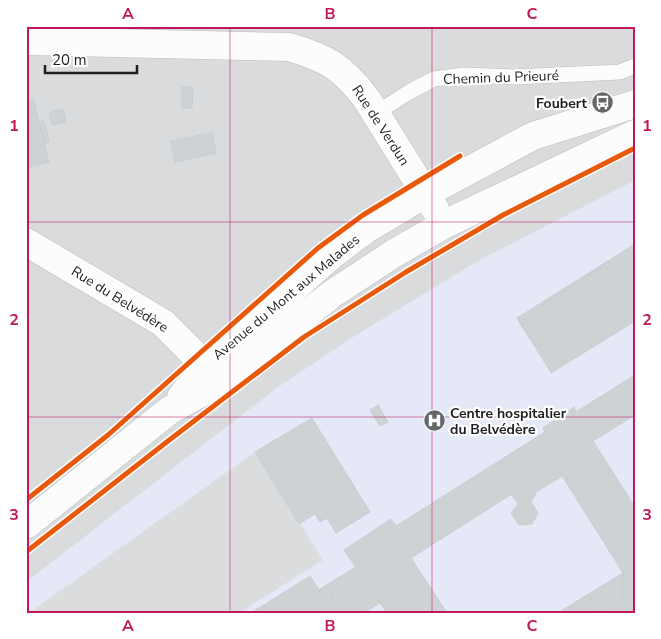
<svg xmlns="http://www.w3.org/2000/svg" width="661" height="639" font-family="'Nunito Sans',sans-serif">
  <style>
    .residential { fill: #d9dbdd }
    .education { fill: #e4e8f7 }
    .parking { fill: #dbdcde }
    .building { fill: #cfd2d4; stroke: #c9ced1 }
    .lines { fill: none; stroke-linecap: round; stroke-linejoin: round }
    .service-casing { stroke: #bbbcbe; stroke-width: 16 }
    .minor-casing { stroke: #bbbcbe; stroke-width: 29 }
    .tertiary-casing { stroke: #bbbcbe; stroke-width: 29 }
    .service { stroke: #fcfcfc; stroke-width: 15 }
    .minor { stroke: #fcfcfc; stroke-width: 28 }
    .tertiary { stroke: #fcfcfc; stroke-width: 28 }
    .cycleway-casing { stroke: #fff; stroke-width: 8 }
    .cycleway { stroke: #e8590c; stroke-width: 5 }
    .grid { fill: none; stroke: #c2185b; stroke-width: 1; stroke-opacity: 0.55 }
    .labels { text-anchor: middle; stroke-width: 4.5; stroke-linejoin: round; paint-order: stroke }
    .street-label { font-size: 14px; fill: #1f1f1f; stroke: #fff }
    .poi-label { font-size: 14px; font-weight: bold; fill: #1f1f1f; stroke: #fff; text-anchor: end }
    .neatline { fill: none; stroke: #c2185b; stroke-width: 2 }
    .grid-label { font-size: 16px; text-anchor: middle; font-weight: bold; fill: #c2185b }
  </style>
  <rect width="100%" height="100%" fill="#e8ebee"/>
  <!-- residential -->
  <path class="residential" d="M26,26h609v587h-609z"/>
  <!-- education -->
  <path class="education" d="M635,180v433h-609v-31l252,-195 75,-50 123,-75z"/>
  <!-- parking -->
  <path class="parking" d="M457,62l62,1v48l-63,-1z
    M255,452l68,108 -84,53h-210z"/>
  <!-- building -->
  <path class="building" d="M182,87h11l-1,21h-10z
    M34,100l5,22 -13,3v-23z
    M63,109l3,13 -14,3 -3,-12z
    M44,121l5,21 -5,1 -5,-21z
    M39,122l10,40 -22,5 -1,-42z
    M212,133l4,20 -41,9 -5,-21z
    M635,244v10l-27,16 -3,-5 -63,40 3,5 -24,15 -4,-7z
    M635,254v67l-84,52 -1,-2 4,-2 -16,-27 -4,3 -13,-20 24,-15 -3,-5 63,-40 3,5z
    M538,342l16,27 -4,2 -16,-26z
    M635,375v40l-42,26 42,66v106h-35l22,-14 1,-26 -67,-107 -145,92 36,55h-60l-43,-63 47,-31 5,7 149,-94 -2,-4 31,-21 2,5z
    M378,405l10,17 -8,4 -10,-16z
    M312,418l58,94 -34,21 -9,-15 -7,4 -5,-8 -16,10 -44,-72z
    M556,466l7,10 -26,15 -6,11 7,11 -6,11 -13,1 -8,-12 7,-9 -6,-9z
    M356,567l8,12 -19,13 -3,-5 -12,8 3,5 -6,3 -9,-13z
    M623,573l-1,26 -23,14 -12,-18z
    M310,576l17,27 6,-3 -3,-5 12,-8 3,5 19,-13 17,23 -16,11h-114z
    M587,595l12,18h-41z"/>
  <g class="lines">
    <defs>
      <path id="service" d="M375,114l34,-22 25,-13 30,-4 50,2 106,-5 15,-6"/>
      <path id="minor" d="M26,242l137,81 43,43"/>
      <path id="tertiary" d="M26,41l263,6c38,11 53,20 77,51l69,111
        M181,397l25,-31 127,-112 32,-24 60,-36 108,-58 102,-32
        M26,525l144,-115 40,-22 73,-55 49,-39 61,-40 52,-30 190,-90"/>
    </defs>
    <!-- service casing -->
    <use href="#service" class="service-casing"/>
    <!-- minor casing -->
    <use href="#minor" class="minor-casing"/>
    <!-- tertiary casing -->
    <use href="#tertiary" class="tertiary-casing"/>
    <!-- service -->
    <use href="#service" class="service"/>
    <!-- minor -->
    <use href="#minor" class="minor"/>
    <!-- tertiary -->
    <use href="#tertiary" class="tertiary"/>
    <defs>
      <path id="cycleway" d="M26,500l82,-65 210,-187 45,-33 97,-59
        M26,552l142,-111 136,-104 102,-65 97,-57 132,-67"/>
    </defs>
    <!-- cycleway casing -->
    <use href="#cycleway" class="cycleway-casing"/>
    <!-- cycleway -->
    <use href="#cycleway" class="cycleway"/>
  </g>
  <!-- grid -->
  <path class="grid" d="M230,26v587M432,26v587M26,222h609M26,417h609"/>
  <!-- icons -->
  <defs>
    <symbol id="bus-disc" viewBox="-11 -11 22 22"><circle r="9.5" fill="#656667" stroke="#fff"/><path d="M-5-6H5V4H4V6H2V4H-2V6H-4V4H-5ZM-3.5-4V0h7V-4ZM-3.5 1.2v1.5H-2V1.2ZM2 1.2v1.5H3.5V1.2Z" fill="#fff"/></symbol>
    <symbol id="hospital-disc" viewBox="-11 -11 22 22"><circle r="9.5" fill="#656667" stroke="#fff"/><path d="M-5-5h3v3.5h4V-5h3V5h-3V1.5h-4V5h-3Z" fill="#fff"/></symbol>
  </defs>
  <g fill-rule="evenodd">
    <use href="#bus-disc" x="590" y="90" width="25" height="25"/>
    <use href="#hospital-disc" x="422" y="408" width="25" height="25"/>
  </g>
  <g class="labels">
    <!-- street labels -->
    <g class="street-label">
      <text transform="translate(501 77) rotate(-2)" y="5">Chemin du Prieuré</text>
      <text transform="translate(381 125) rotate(57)" y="5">Rue de Verdun</text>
      <text transform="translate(286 297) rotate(-40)" y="5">Avenue du Mont aux Malades</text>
      <text transform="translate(120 299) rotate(32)" y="5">Rue du Belvédère</text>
    </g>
    <!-- poi labels -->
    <g class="poi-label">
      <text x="587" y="108">Foubert</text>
      <text x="450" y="418" text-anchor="start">Centre hospitalier<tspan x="450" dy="16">du Belvédère</tspan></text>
    </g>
  </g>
  <!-- border -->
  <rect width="661" height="639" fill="none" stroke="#ffffff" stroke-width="55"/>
  <!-- scale -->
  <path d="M45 65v8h92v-8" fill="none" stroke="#1f1f1f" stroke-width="2.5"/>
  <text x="52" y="65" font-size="15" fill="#1f1f1f" stroke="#ffffff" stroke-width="4" paint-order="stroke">20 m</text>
  <rect x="28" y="28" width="606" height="584" class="neatline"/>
  <g class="grid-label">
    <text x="128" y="19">A</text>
    <text x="330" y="19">B</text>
    <text x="532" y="19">C</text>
    <text x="14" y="131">1</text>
    <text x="647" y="131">1</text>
    <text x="14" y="325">2</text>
    <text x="647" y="325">2</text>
    <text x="14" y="520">3</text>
    <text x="647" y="520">3</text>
    <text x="128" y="631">A</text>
    <text x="330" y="631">B</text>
    <text x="532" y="631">C</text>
  </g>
</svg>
